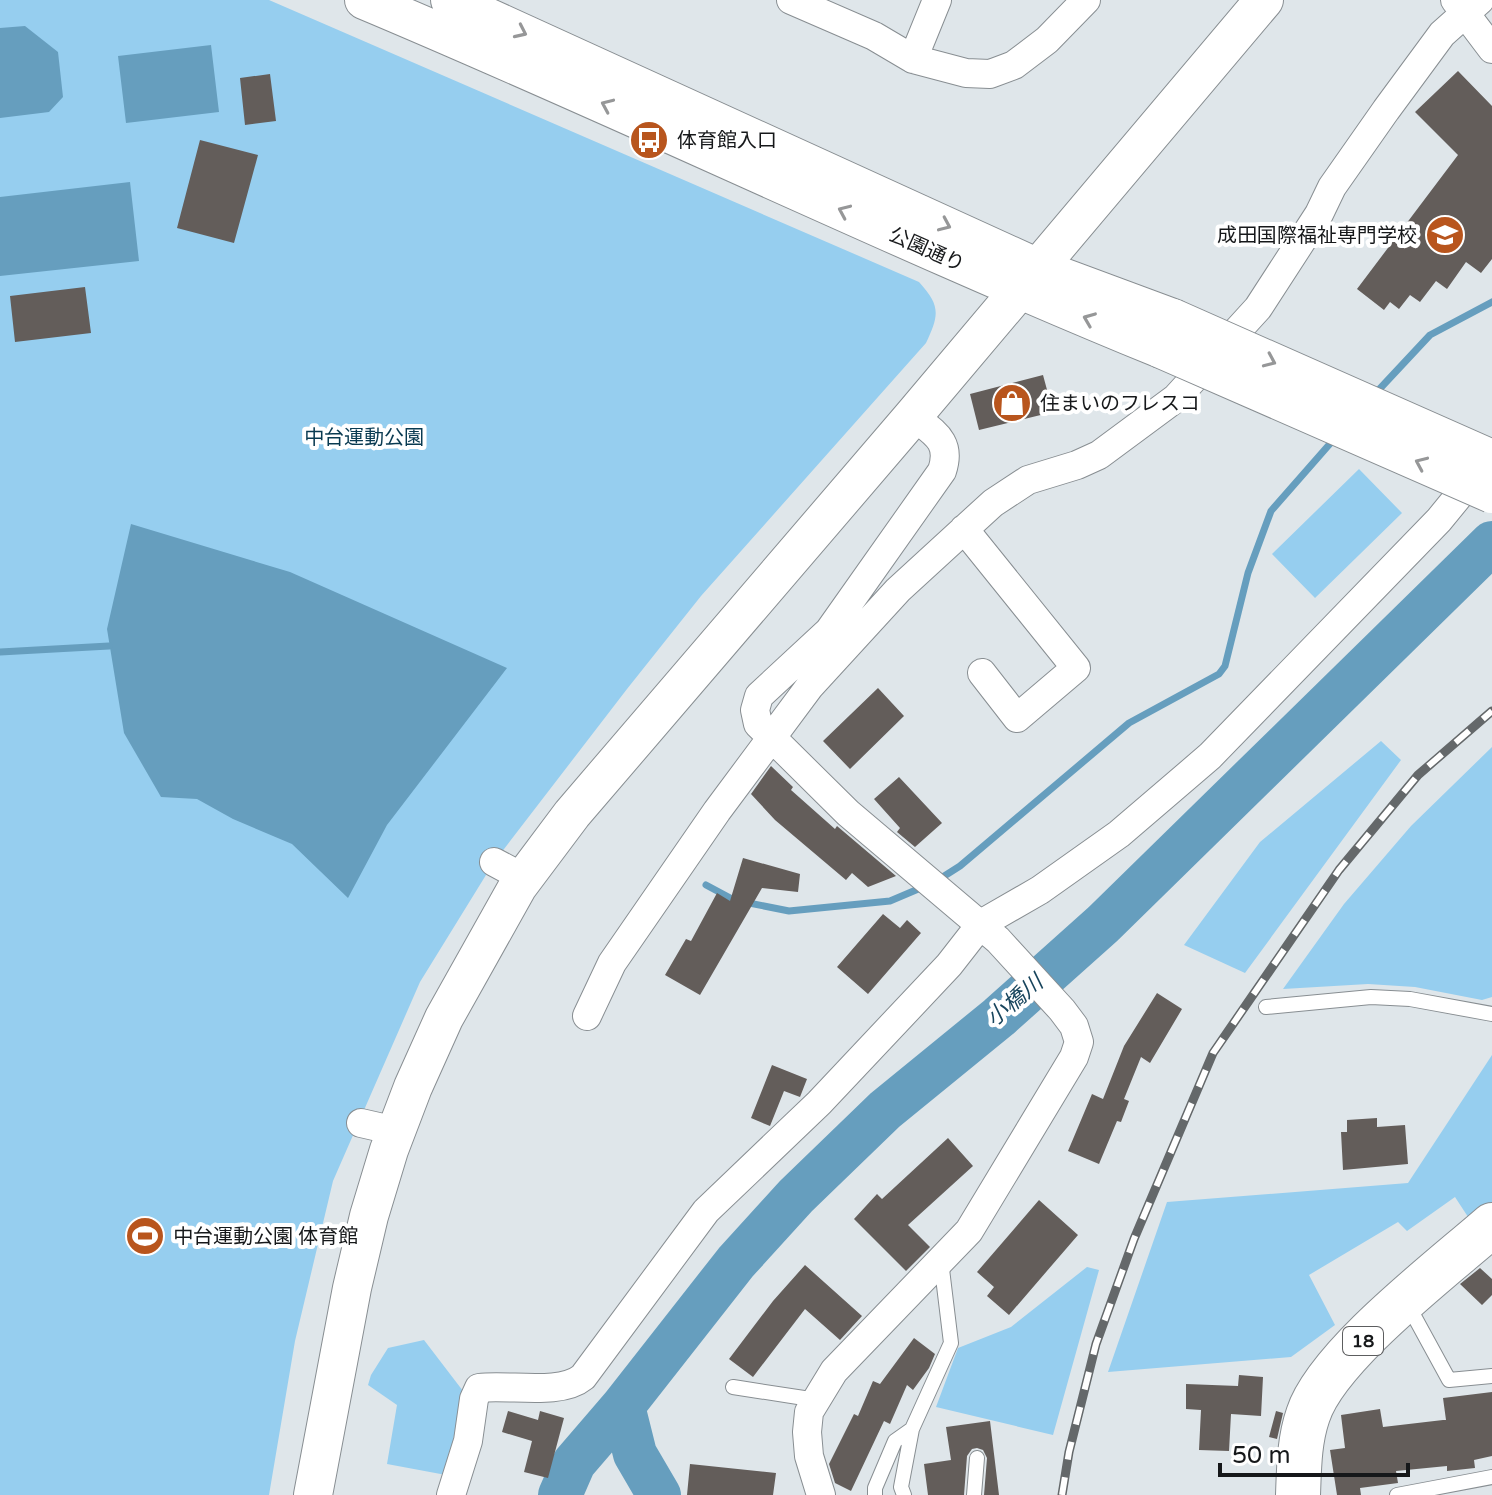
<svg xmlns="http://www.w3.org/2000/svg" width="1492" height="1495" font-family="'Varela Round','Noto Sans JP',sans-serif">
  <style>
    .green { fill: #96ceef }
    .water { fill: #669ebe }
    .lines { fill: none; stroke-linecap: round; stroke-linejoin: round }
    .stream { stroke: #669ebe; stroke-width: 7 }
    .river { stroke: #669ebe; stroke-width: 44 }
    .building { fill: #635d5a }
    .lane-casing { stroke: #888e92; stroke-width: 16 }
    .street-casing { stroke: #888e92; stroke-width: 30 }
    .secondary-casing { stroke: #888e92; stroke-width: 40 }
    .primary-casing { stroke: #888e92; stroke-width: 46 }
    .lane { stroke: #fff; stroke-width: 14 }
    .street { stroke: #fff; stroke-width: 28 }
    .secondary { stroke: #fff; stroke-width: 38 }
    .primary { stroke: #fff; stroke-width: 44 }
    .rail-casing { stroke: #64686a; stroke-width: 9 }
    .rail { stroke: #fff; stroke-width: 6; stroke-dasharray: 18; stroke-linecap: butt }
    .secondary-bridge-casing { stroke: #888e92; stroke-width: 40; stroke-linecap: butt }
    .secondary-bridge { stroke: #fff; stroke-width: 38 }
    .oneway { stroke: #969798 }
    .labels { text-anchor: middle; stroke-width: 8; stroke-linejoin: round; paint-order: stroke }
    .shield { fill: #fff; stroke: #5c5d5f; stroke-width: 2 }
    .shield-label { font-size: 18px; font-weight: bold; fill: #16181a }
    .poi-label { font-size: 20px; fill: #16181a; stroke: #fff; text-anchor: start }
    .street-label { font-size: 20px; fill: #16181a; stroke: #fff }
    .park-label { font-size: 20px; fill: #093a51; stroke: #fff }
    .water-label { font-size: 22px; font-style: italic; fill: #18455d; stroke: #fff }
  </style>
  <rect width="100%" height="100%" fill="#dfe6ea"/>
  <!-- green -->
  <path class="green" d="M0,0h269l650,282c22,24 20,33 7,61l-225,253 -74,93 -133,173 -74,120 -87,199 -38,160 -26,154h-269z
    M1359,469l43,44 -87,85 -43,-44z
    M1381,741l20,19 -156,213 -61,-28 76,-103z
    M1492,747v250l-10,3 -67,-13 -47,-3 -85,5 61,-85 67,-78z
    M1492,1055v150l-20,18 -17,-26 -48,34 -9,-9 -89,53 26,50 -44,32 -183,15 59,-170 241,-19z
    M1087,1267l12,3 -46,165 -117,-28 22,-59 53,-21z
    M424,1340l39,51 -17,84 -59,-11 10,-59 -29,-20 3,-10 17,-27z"/>
  <!-- water -->
  <path class="water" d="M25,26l33,26 5,45 -14,15 -49,6v-90z
    M211,45l8,67 -93,11 -8,-67z
    M130,182l9,79 -139,15v-79z
    M131,524l159,48 217,96 -120,157 -39,73 -56,-54 -59,-25 -36,-20 -36,-2 -37,-64 -17,-104z"/>
  <g class="lines">
    <!-- stream -->
    <path class="stream" d="M1373,396l57,-61 62,-33
      M0,652l109,-6
      M938,880l22,-14 169,-143 90,-49 6,-8 23,-93 23,-62 64,-73
      M706,885l28,15 55,11 101,-10 33,-14"/>
    <!-- river -->
    <path class="river" d="M623,1406l12,48 24,41
      M560,1495l14,-32 49,-57 113,-144 60,-66 89,-86 114,-93 104,-93 389,-381"/>
  </g>
  <!-- building -->
  <path class="building" d="M1458,71l34,35v153l-11,14 -15,-11 -19,27 -11,-8 -16,21 -10,-7 -11,14 -9,-7 -6,8 -27,-21 101,-134 -43,-43z
    M270,74l6,47 -31,4 -5,-47z
    M200,140l58,15 -24,88 -57,-15z
    M85,287l6,46 -76,9 -5,-46z
    M1043,375l10,37 -74,18 -9,-36z
    M878,688l26,28 -54,53 -27,-28z
    M771,766l22,21 -2,3 44,39 2,-3 59,50 -28,11 -16,-14 -6,7 -71,-60 -24,-26z
    M899,777l43,46 -27,24 -18,-15 3,-4 -26,-29z
    M743,858l57,16 -2,18 -36,-4 -62,107 -35,-20 21,-36 5,2 26,-48 13,8z
    M883,914l17,14 7,-8 14,13 -53,61 -31,-27z
    M1157,993l25,16 -32,54 -9,-6 -17,42 5,2 -8,21 -4,-1 -18,43 -31,-13 24,-57 11,5 21,-53z
    M772,1065l35,14 -7,18 -16,-6 -14,35 -19,-8z
    M1377,1118v9l28,-2 3,39 -65,6 -2,-38h6v-12z
    M948,1138l25,28 -65,59 22,22 -24,24 -52,-52 23,-25 5,5z
    M1039,1200l39,35 -69,80 -22,-19 7,-9 -17,-15z
    M805,1265l57,51 -22,24 -35,-31 -52,68 -24,-18 44,-58z
    M1480,1268l12,11v16l-10,10 -22,-21z
    M914,1338l21,16 -6,14 -16,22 -6,-5 -17,39 -6,-3 -33,70 -16,-8 -6,-19 25,-50 4,2 15,-35 7,3z
    M1239,1375l24,2 -2,39 -30,-2 -2,37 -30,-1 2,-40 -15,-1v-25l52,2z
    M1492,1392v64l-18,4 1,8 -28,3v-5l-51,5 2,12 -38,5 1,7h-24l-7,-45 15,-2 -4,-33 39,-6 3,18 60,-7h3l-3,-22z
    M508,1411l30,9 2,-9 24,7 -16,60 -24,-6 8,-31 -30,-9z
    M1276,1411l7,2 -6,26 -8,-2z
    M990,1421l9,74h-15l3,-37 -4,-8 -6,-2 -5,1 -5,7 -3,39h-36l-4,-31 27,-4 -5,-33z
    M690,1464l86,9 -3,22h-86z"/>
  <g class="lines">
    <defs>
      <path id="lane" d="M1266,1007l105,-10 39,2 82,15
        M1408,1305l41,75 43,-4
        M733,1387l84,13
        M875,1495v-7l20,-47 17,-12
        M904,1495l-3,-8 11,-58 39,-86 -10,-82
        M974,1495l3,-37
        M1397,1495l95,-18"/>
      <path id="street" d="M791,0l83,36 39,23 53,14 24,1 24,-9 33,-25 39,-40
        M1455,0l37,49
        M913,59l24,-59
        M964,529l112,139 -59,50 -35,-45
        M494,862l30,16
        M587,1016l25,-53 105,-152 93,-125 88,-96 95,-87 35,-23 49,-15 22,-10 77,-57 82,-90 61,-94 13,-27 54,-77 56,-76 38,-34
        M361,1123l35,8
        M451,1495l17,-54 6,-42 5,-11c30,-4 81,8 104,-11l123,-166 113,-108 130,-138 32,-41 59,-34 79,-56 91,-78 229,-236 40,-49
        M821,1495l-12,-39 -2,-24 2,-20 25,-41 135,-140 105,-174 5,-15 -5,-16 -12,-16 -64,-70 -150,-127 -90,-89 -3,-14 4,-14 70,-65 113,-160c10,-30 -8,-38 -29,-55"/>
      <path id="secondary" d="M364,0c267,112 528,239 797,349
        M450,0l588,268 135,50
        M313,1495l39,-207 17,-72 20,-66 24,-63 31,-69 74,-132 54,-72 341,-398 351,-416"/>
      <path id="primary" d="M1298,1495c1,-26 1,-54 10,-80 19,-59 135,-147 184,-190"/>
    </defs>
    <!-- lane casing -->
    <use href="#lane" class="lane-casing"/>
    <!-- street casing -->
    <use href="#street" class="street-casing"/>
    <!-- secondary casing -->
    <use href="#secondary" class="secondary-casing"/>
    <!-- primary casing -->
    <use href="#primary" class="primary-casing"/>
    <!-- lane -->
    <use href="#lane" class="lane"/>
    <!-- street -->
    <use href="#street" class="street"/>
    <!-- secondary -->
    <use href="#secondary" class="secondary"/>
    <!-- primary -->
    <use href="#primary" class="primary"/>
    <defs>
      <path id="rail" d="M1062,1495l7,-43 27,-108 38,-105 79,-186 126,-183 79,-95 74,-64"/>
    </defs>
    <!-- rail casing -->
    <use href="#rail" class="rail-casing"/>
    <!-- rail -->
    <use href="#rail" class="rail"/>
    <defs>
      <path id="secondary-bridge" d="M1173,318l319,141
        M1161,349l331,145"/>
    </defs>
    <!-- secondary-bridge casing -->
    <use href="#secondary-bridge" class="secondary-bridge-casing"/>
    <!-- secondary-bridge -->
    <use href="#secondary-bridge" class="secondary-bridge"/>
  </g>
  <!-- one-way arrows -->
  <defs><path id="oneway-chevron" d="M-2-3.5L2.5 0L-2 3.5" fill="none" stroke-width="1.6" stroke-linecap="round" stroke-linejoin="round" transform="scale(2)"/></defs>
  <g class="oneway">
    <use href="#oneway-chevron" transform="translate(521 32) rotate(25)"/>
    <use href="#oneway-chevron" transform="translate(607 105) rotate(-156)"/>
    <use href="#oneway-chevron" transform="translate(844 211) rotate(-156)"/>
    <use href="#oneway-chevron" transform="translate(945 225) rotate(24)"/>
    <use href="#oneway-chevron" transform="translate(1089 319) rotate(-158)"/>
    <use href="#oneway-chevron" transform="translate(1270 361) rotate(24)"/>
    <use href="#oneway-chevron" transform="translate(1421 463) rotate(-156)"/>
  </g>
  <!-- icons -->
  <defs>
    <symbol id="bus-disc" viewBox="-11 -11 22 22"><circle r="9.5" fill="#b8551d" stroke="#fff"/><path d="M-5-6H5V4H4V6H2V4H-2V6H-4V4H-5ZM-3.5-4V0h7V-4ZM-3.5 1.2v1.5H-2V1.2ZM2 1.2v1.5H3.5V1.2Z" fill="#fff"/></symbol>
    <symbol id="school-disc" viewBox="-11 -11 22 22"><circle r="9.5" fill="#b8551d" stroke="#fff"/><path d="M0-5L7-2L0 1L-7-2ZM-4 1L0 2.5L4 1V4Q0 6-4 4Z" fill="#fff"/></symbol>
    <symbol id="shop-disc" viewBox="-11 -11 22 22"><circle r="9.5" fill="#b8551d" stroke="#fff"/><path d="M-5-2.5h2.3a2.7 3.5 0 0 1 5.4 0H5L5.5 6h-11ZM-1.5-2.5h3a1.5 2.3 0 0 0-3 0Z" fill="#fff"/></symbol>
    <symbol id="stadium-disc" viewBox="-11 -11 22 22"><circle r="9.5" fill="#b8551d" stroke="#fff"/><path d="M0-5a6.5 5 0 1 0 0 10a6.5 5 0 1 0 0-10ZM-3.5-1.8h7v3.6h-7Z" fill="#fff"/></symbol>
  </defs>
  <g fill-rule="evenodd">
    <use href="#bus-disc" x="627" y="118" width="44" height="44"/>
    <use href="#school-disc" x="1423" y="213" width="44" height="44"/>
    <use href="#shop-disc" x="990" y="381" width="44" height="44"/>
    <use href="#stadium-disc" x="123" y="1214" width="44" height="44"/>
  </g>
  <g class="labels">
    <!-- shield labels -->
    <rect class="shield" x="1343" y="1327" width="40" height="28" rx="6"/>
    <g class="shield-label">
      <text x="1363" y="1347">18</text>
    </g>
    <!-- poi labels -->
    <g class="poi-label">
      <text x="677" y="147">体育館入口</text>
      <text x="1417" y="242" text-anchor="end">成田国際福祉専門学校</text>
      <text x="1040" y="410">住まいのフレスコ</text>
      <text x="173" y="1243">中台運動公園 体育館</text>
    </g>
    <!-- street labels -->
    <g class="street-label">
      <text transform="translate(927 249) rotate(24)" y="7">公園通り</text>
    </g>
    <!-- park labels -->
    <g class="park-label">
      <text x="364" y="444">中台運動公園</text>
    </g>
    <!-- water labels -->
    <g class="water-label">
      <text transform="translate(1014 1000) rotate(-40)" y="8">小橋川</text>
    </g>
  </g>
  <!-- scale -->
  <path d="M1220 1463v12h188v-12" fill="none" stroke="#16181a" stroke-width="4"/>
  <text x="1232" y="1463" font-size="24" fill="#16181a" stroke="#ffffff" stroke-width="6" paint-order="stroke">50 m</text>
</svg>
